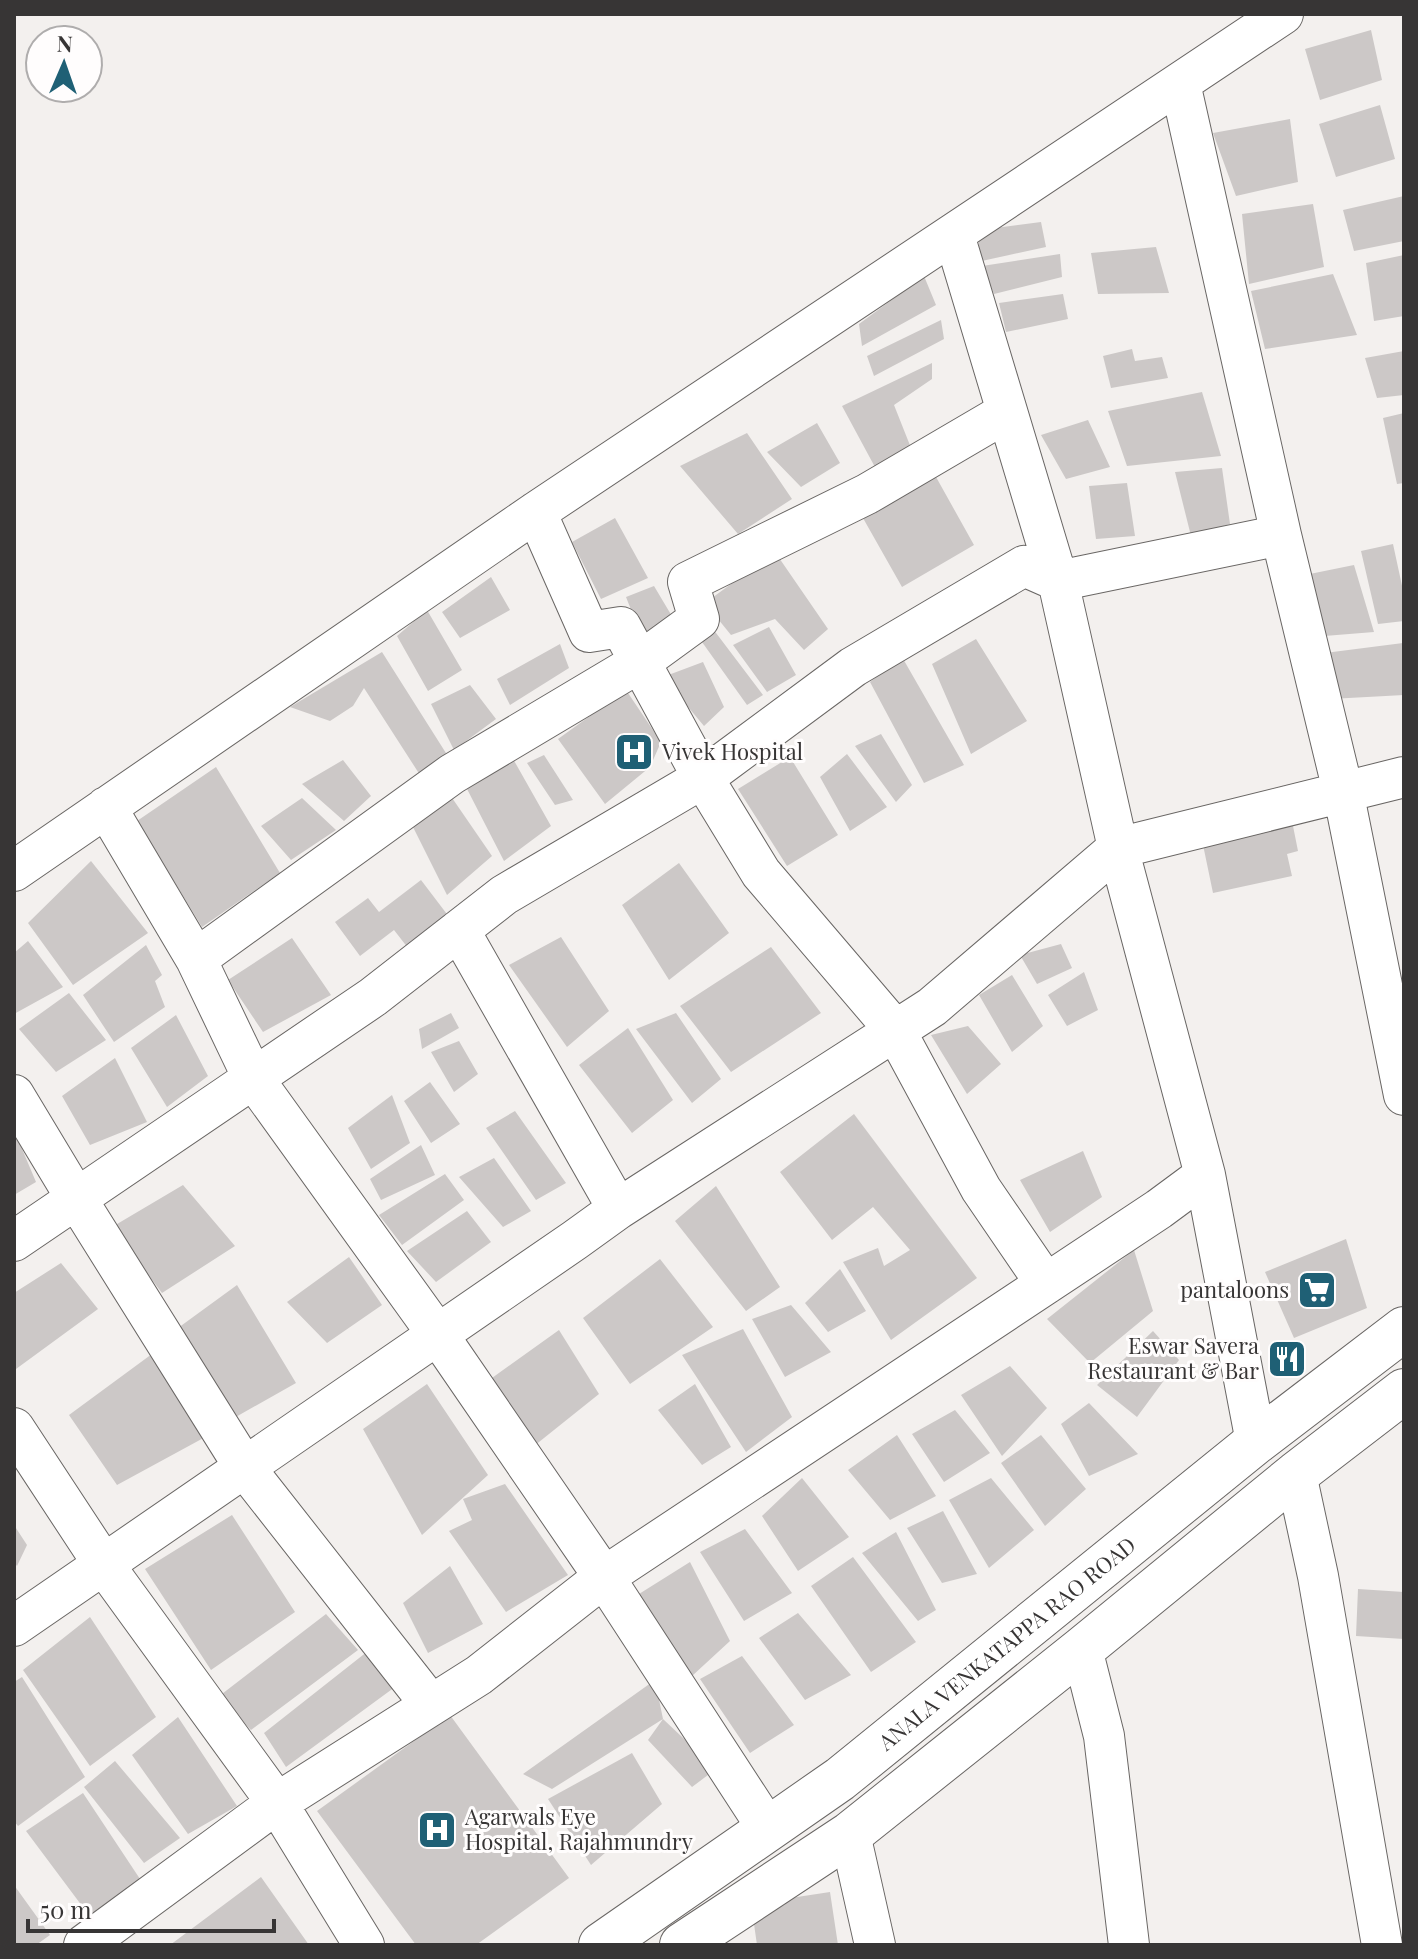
<svg xmlns="http://www.w3.org/2000/svg" width="1418" height="1959" font-family="'Playfair Display',serif">
  <style>
    .building { fill: #ccc8c7 }
    .lines { fill: none; stroke-linecap: round; stroke-linejoin: round }
    .minor-casing { stroke: #696664; stroke-width: 42 }
    .major-casing { stroke: #696664; stroke-width: 46 }
    .minor { stroke: #fff; stroke-width: 40 }
    .major { stroke: #fff; stroke-width: 44 }
    .labels { text-anchor: middle; stroke-width: 6; stroke-linejoin: round; paint-order: stroke }
    .poi-label { font-size: 22px; fill: #373535; stroke: #fffdfd; text-anchor: start }
    .street-label { font-size: 22px; fill: #373535; stroke: #fffdfd }
  </style>
  <rect width="100%" height="100%" fill="#f3f0ee"/>
  <!-- building -->
  <path class="building" d="M1371,30l11,50 -62,20 -15,-51z
    M1380,105l15,54 -59,18 -17,-53z
    M1290,119l8,63 -62,14 -23,-63z
    M1404,196v45l-50,10 -11,-41z
    M1313,204l11,63 -75,17 -7,-70z
    M1041,222l5,25 -69,15 3,-32z
    M1156,247l13,46 -71,1 -7,-41z
    M1060,254l2,23 -68,17 -12,-28z
    M1404,255v61l-30,5 -8,-58z
    M1333,274l24,61 -92,14 -14,-58z
    M924,276l12,29 -74,41 -3,-22z
    M1063,294l5,25 -62,13 -7,-29z
    M941,320l3,19 -70,37 -7,-20z
    M1132,349l3,12 27,-4 6,21 -57,10 -8,-32z
    M1404,351v44l-27,3 -12,-40z
    M932,363v16l-38,26 21,53 -39,11 -34,-63z
    M1202,392l19,64 -94,10 -19,-55z
    M1404,413v70l-7,1 -14,-66z
    M1088,420l22,47 -44,12 -25,-44z
    M817,423l23,40 -39,24 -34,-35z
    M747,433l45,66 -54,35 -58,-68z
    M931,468l43,77 -72,42 -43,-76z
    M1222,468l8,56 -39,12 -16,-64z
    M1127,483l8,53 -39,3 -7,-53z
    M615,518l33,60 -47,21 -29,-57z
    M1393,544l11,51v26l-26,3 -17,-73z
    M775,552l53,77 -24,21 -29,-31 -44,16 -26,-32z
    M1354,565l20,67 -62,5 -17,-60z
    M491,577l19,33 -50,28 -18,-26z
    M654,586l25,42 -34,17 -19,-48z
    M427,610l35,60 -34,21 -31,-55z
    M710,625l53,70 -16,10 -50,-70z
    M769,627l27,48 -29,17 -34,-47z
    M976,639l51,82 -56,33 -39,-90z
    M1403,643l1,52 -74,4 -13,-45z
    M560,644l9,24 -59,37 -13,-26z
    M382,652l69,109 -31,14 -56,-87 -11,18 -23,15 -40,-14z
    M902,657l62,108 -40,18 -54,-101z
    M703,662l21,45 -20,19 -41,-49z
    M470,685l26,34 -42,31 -23,-46z
    M626,690l35,52 -11,25 -45,37 -47,-65z
    M881,734l31,51 -16,17 -41,-56z
    M508,750l43,76 -47,35 -38,-74z
    M847,754l40,53 -37,24 -30,-54z
    M544,755l29,45 -18,5 -28,-42z
    M790,757l48,78 -51,31 -49,-77z
    M343,760l28,36 -27,25 -42,-37z
    M216,767l64,106 -78,54 -65,-106z
    M448,792l44,64 -45,39 -36,-72z
    M302,798l34,32 -45,30 -30,-34z
    M1292,821l6,30 -11,3 5,22 -79,17 -11,-53z
    M91,861l57,72 -75,52 -45,-62z
    M679,863l50,70 -60,47 -47,-75z
    M421,880l35,46 -41,31 -21,-27 -34,26 -25,-34 33,-24 11,14z
    M561,937l48,74 -42,36 -58,-82z
    M292,938l39,57 -68,37 -35,-52z
    M28,941l35,46 -49,27v-61z
    M1061,944l11,24 -35,16 -17,-29z
    M146,945l16,30 -7,6 10,26 -51,35 -31,-47z
    M771,947l50,66 -90,59 -51,-66z
    M1084,972l14,38 -31,16 -19,-31z
    M1012,975l31,51 -31,26 -33,-57z
    M69,993l37,47 -50,32 -37,-43z
    M451,1013l8,15 -37,21 -3,-20z
    M676,1013l45,66 -29,24 -56,-74z
    M176,1015l32,61 -41,31 -36,-59z
    M968,1026l33,38 -34,30 -36,-59z
    M628,1028l45,72 -41,33 -53,-68z
    M459,1041l19,33 -24,18 -23,-40z
    M115,1058l32,64 -57,23 -28,-49z
    M430,1082l30,42 -29,19 -27,-42z
    M392,1095l18,48 -39,26 -23,-41z
    M515,1111l51,72 -30,17 -50,-72z
    M854,1114l123,164 -86,62 -48,-78 35,-14 6,18 26,-16 -37,-43 -41,33 -52,-68z
    M14,1130l22,52 -22,13z
    M421,1145l14,30 -54,25 -11,-21z
    M1083,1151l19,46 -52,35 -30,-52z
    M494,1158l37,53 -28,16 -44,-50z
    M445,1174l19,26 -62,45 -23,-30z
    M183,1185l52,61 -73,47 -50,-66z
    M716,1186l64,101 -34,24 -71,-90z
    M467,1211l24,31 -55,40 -29,-31z
    M1346,1239l21,69 -73,30 -29,-66z
    M1134,1250l19,61 -63,52 -43,-44z
    M349,1257l33,48 -55,38 -40,-41z
    M660,1259l53,68 -83,57 -47,-66z
    M61,1263l37,46 -82,60 -2,-1v-75z
    M840,1269l26,42 -38,21 -23,-29z
    M237,1285l59,98 -62,35 -56,-90z
    M791,1305l40,47 -46,25 -33,-58z
    M743,1329l49,88 -46,35 -64,-97z
    M559,1330l40,64 -70,56 -44,-67z
    M1153,1331l26,29 -42,57 -40,-32z
    M156,1351l53,84 -92,50 -48,-70z
    M1010,1366l37,42 -45,48 -41,-61z
    M427,1384l61,91 -66,60 -59,-106z
    M695,1384l36,63 -29,18 -44,-55z
    M1089,1403l49,51 -49,22 -28,-52z
    M955,1410l35,43 -46,29 -32,-48z
    M897,1435l39,61 -46,24 -42,-50z
    M1041,1435l45,54 -41,37 -44,-63z
    M802,1478l47,59 -51,34 -36,-55z
    M991,1478l43,52 -45,38 -40,-68z
    M505,1484l63,91 -62,37 -57,-81 23,-11 -9,-21z
    M943,1511l34,63 -35,9 -35,-55z
    M232,1515l63,97 -84,58 -66,-101z
    M14,1525l13,20 -10,21 -3,-4z
    M745,1529l47,64 -48,28 -44,-69z
    M896,1532l40,78 -18,11 -56,-68z
    M853,1557l63,85 -45,30 -60,-86z
    M690,1562l40,79 -38,35 -61,-77z
    M450,1566l33,58 -55,29 -25,-50z
    M1358,1589l46,3v47l-48,-3z
    M798,1613l53,62 -46,25 -46,-62z
    M326,1614l32,36 -107,80 -33,-33z
    M90,1617l66,100 -66,49 -67,-96z
    M368,1651l27,36 -109,80 -22,-34z
    M742,1656l52,69 -44,28 -50,-74z
    M22,1677l63,100 -67,49 -4,-5v-139z
    M655,1680l8,39 53,50 -24,18 -44,-47 15,-21 -111,70 -29,-15z
    M450,1715l119,163 -93,67h-60l-99,-134z
    M178,1717l59,89 -49,28 -56,-79z
    M632,1753l30,51 -71,61 -43,-66z
    M115,1761l65,77 -36,25 -60,-76z
    M83,1793l57,86 -49,39 -65,-87z
    M261,1877l48,68h-139z
    M14,1885l36,50 -14,10h-22z
    M830,1892l8,53h-81l-5,-35 33,-5 -1,-6z"/>
  <g class="lines">
    <defs>
      <path id="minor" d="M1180,83l101,452 62,256 61,304
        M954,235l104,346 60,267 87,327 51,267
        M536,512l53,120 32,-5 82,151 58,95 134,157 86,159 65,95
        M106,807l90,152 57,119 185,257 166,242 164,252
        M14,871l522,-359 747,-498
        M459,930l159,279
        M196,959l256,-185 188,-112 59,-43 -11,-37 179,-88 140,-82
        M14,1095l62,103 169,270 186,237
        M14,1241l359,-244 131,-102 199,-117 150,-111 171,-101 34,15 223,-46
        M14,1428l90,137 173,238 87,142
        M1296,1474l22,102 64,369
        M14,1626l561,-386 43,-31 314,-202 186,-159 286,-71
        M1082,1649l22,87 25,209
        M850,1834l25,111
        M84,1945l193,-142 202,-128 125,-98 555,-368 46,-34"/>
      <g id="major">
        <path id="s1" d="M601,1945l239,-166 416,-337 148,-113"/>
        <path d="M682,1945l168,-111 232,-185 214,-175 108,-83"/>
      </g>
    </defs>
    <!-- minor casing -->
    <use href="#minor" class="minor-casing"/>
    <!-- major casing -->
    <use href="#major" class="major-casing"/>
    <!-- minor -->
    <use href="#minor" class="minor"/>
    <!-- major -->
    <use href="#major" class="major"/>
  </g>
  <!-- icons -->
  <defs>
    <symbol id="hospital-square" viewBox="-11 -11 22 22"><rect x="-9" y="-9" width="18" height="18" rx="4" fill="#1f6075" stroke="#fffdfd"/><path d="M-5-5h3v3.5h4V-5h3V5h-3V1.5h-4V5h-3Z" fill="#fff"/></symbol>
    <symbol id="supermarket-square" viewBox="-11 -11 22 22"><rect x="-9" y="-9" width="18" height="18" rx="4" fill="#1f6075" stroke="#fffdfd"/><path d="M-6-5.5h2.5l.6 2H6L4.5 2H-2.5L-4.4-4H-6ZM-1.5 3.2a1.3 1.3 0 1 0 .1 0ZM3 3.2a1.3 1.3 0 1 0 .1 0Z" fill="#fff"/></symbol>
    <symbol id="restaurant-square" viewBox="-11 -11 22 22"><rect x="-9" y="-9" width="18" height="18" rx="4" fill="#1f6075" stroke="#fffdfd"/><path d="M-5-6h1v4h1v-4h1v4h1v-4h1v5L-1.5 .5V6h-2V.5L-5-1ZM5-6V6H3V1.5H1.5Q1.5-4 5-6Z" fill="#fff"/></symbol>
  </defs>
  <g fill-rule="evenodd">
    <use href="#hospital-square" x="612" y="730" width="44" height="44"/>
    <use href="#supermarket-square" x="1295" y="1268" width="44" height="44"/>
    <use href="#restaurant-square" x="1265" y="1337" width="44" height="44"/>
    <use href="#hospital-square" x="415" y="1808" width="44" height="44"/>
  </g>
  <g class="labels">
    <!-- poi labels -->
    <g class="poi-label">
      <text x="662" y="760">Vivek Hospital</text>
      <text x="1289" y="1298" text-anchor="end">pantaloons</text>
      <text x="1259" y="1354" text-anchor="end">Eswar Savera<tspan x="1259" dy="25">Restaurant &amp; Bar</tspan></text>
      <text x="465" y="1825">Agarwals Eye<tspan x="465" dy="25">Hospital, Rajahmundry</tspan></text>
    </g>
    <!-- street labels -->
    <g class="street-label">
      <text dy="8" stroke="none"><textPath href="#s1" startOffset="506">ANALA VENKATAPPA RAO ROAD</textPath></text>
    </g>
  </g>
  <!-- border -->
  <rect width="1418" height="1959" fill="none" stroke="#373535" stroke-width="32"/>
  <!-- north arrow -->
  <g transform="translate(64 64) rotate(2)"><circle r="38" fill="#fffdfd" stroke="#afadad" stroke-width="2"/>
  <path d="M0-6L14 30L0 20L-14 30Z" fill="#1f6075"/>
  <text y="-12" font-size="22" font-weight="bold" text-anchor="middle" fill="#373535">N</text>
  </g>
  <!-- scale -->
  <path d="M28 1919v12h246v-12" fill="none" stroke="#373535" stroke-width="4"/>
  <text x="40" y="1919" font-size="24" fill="#373535" stroke="#fffdfd" stroke-width="6" paint-order="stroke">50 m</text>
</svg>
